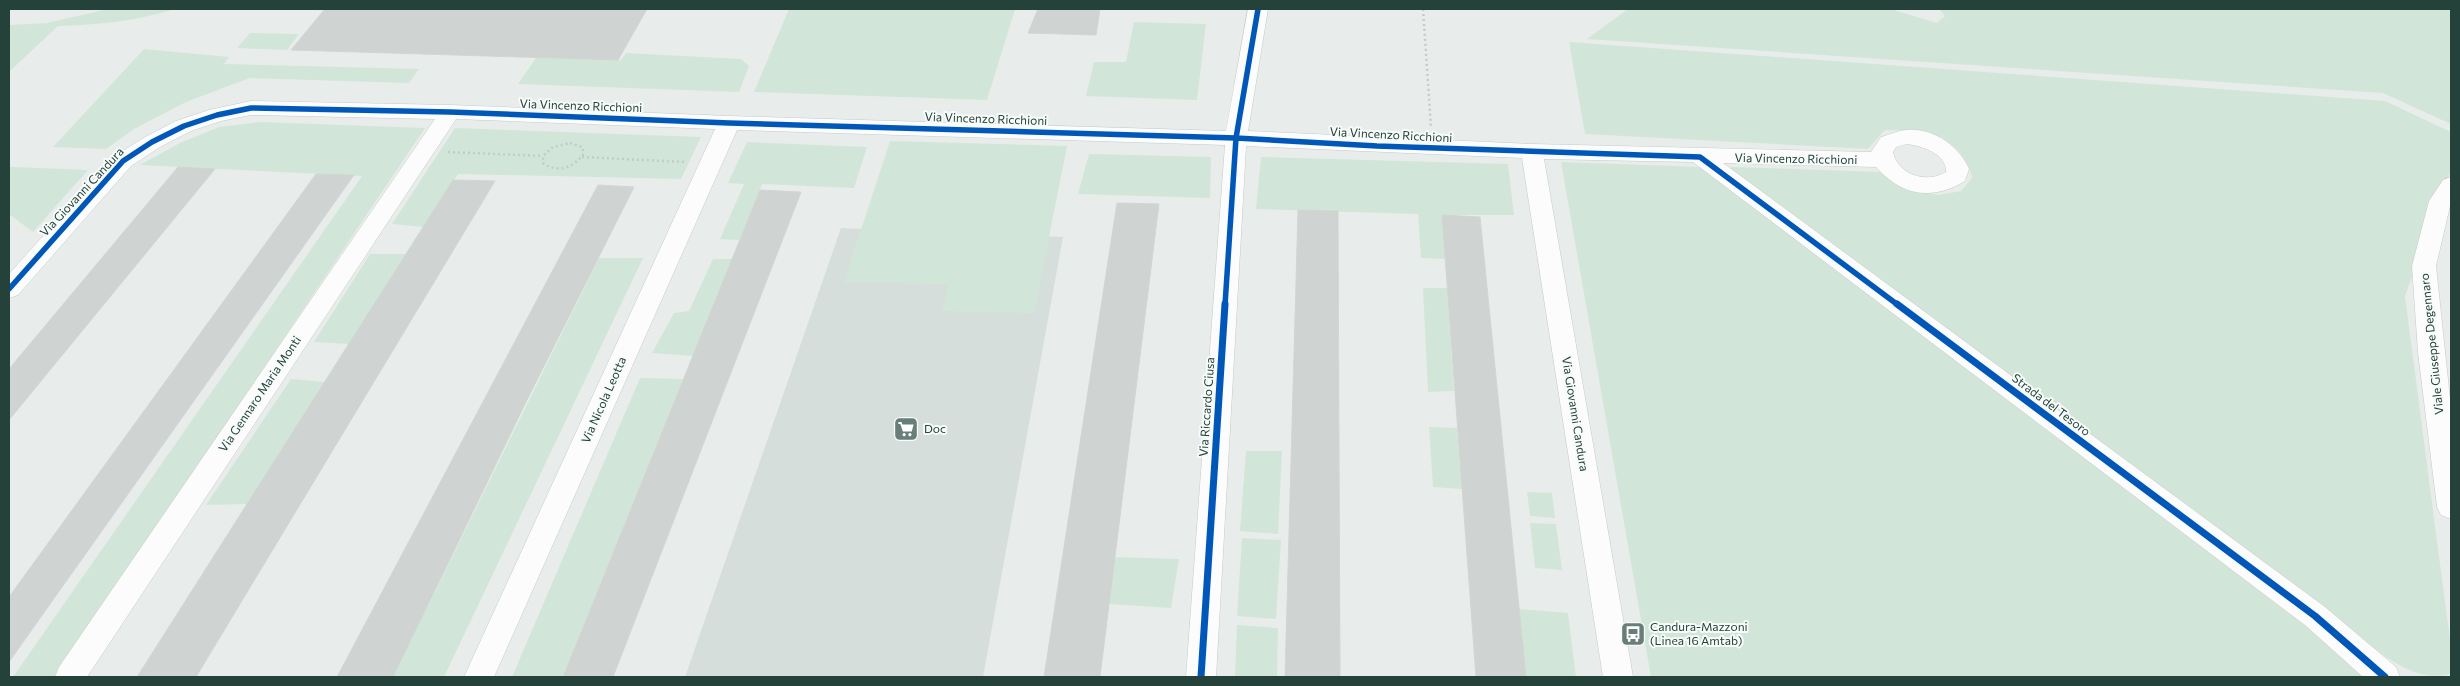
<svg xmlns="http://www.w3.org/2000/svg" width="2460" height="686" font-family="Commissioner,sans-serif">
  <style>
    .built { fill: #d6dedb }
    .green { fill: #d1e6d8 }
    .building { fill: #cfd4d2; stroke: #d1d6d4 }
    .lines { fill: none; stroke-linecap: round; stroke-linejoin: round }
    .street-casing { stroke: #c5cac8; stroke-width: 1 }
    .path { stroke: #c3ccca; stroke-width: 2.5; stroke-dasharray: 2 3; stroke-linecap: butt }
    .street { fill: #fcfcfc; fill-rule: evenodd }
    .cycleway-far1-casing { stroke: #f7fbf9; stroke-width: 8 }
    .cycleway-casing { stroke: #f7fbf9; stroke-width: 10 }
    .cycleway-far1 { stroke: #0057b8; stroke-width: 5.5 }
    .cycleway { stroke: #0057b8; stroke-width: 7 }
    .labels { text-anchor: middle; stroke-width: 4; stroke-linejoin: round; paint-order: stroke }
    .street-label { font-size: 12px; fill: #24423a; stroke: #f7fbf9 }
    .poi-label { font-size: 12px; fill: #24423a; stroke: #f7fbf9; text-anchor: start }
  </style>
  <rect width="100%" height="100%" fill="#e8edeb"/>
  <!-- built -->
  <path class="built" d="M841,228l222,9 -80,440h-298z"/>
  <!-- green -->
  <path class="green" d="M108,9h67c-40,12 -75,16 -117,17l-49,46v-47l38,-2z
    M789,9h226l-28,91 -233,-8z
    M1628,9h262l47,14 8,-7 -6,-7h512v115l-68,-31 -796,-54z
    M1134,22l72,2 -9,76 -111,-4 8,-34h32z
    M250,33l49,1 -12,16 -50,-2z
    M1569,42l816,59 66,31v37l-46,127 46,352v26c-36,8 -59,-14 -87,-32l-634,-471 1,-4 151,5 25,17 31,6 23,-4 11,-13c-4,-23 -24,-41 -47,-46 -12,-3 -27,-1 -40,-2l-17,19 -283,-15z
    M144,49l85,8 -5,7 195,5 -10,14 -159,-5 -64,24 -52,27 -28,20 -53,-2z
    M626,53l115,6 8,7 -10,26 -221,-8 18,-26 85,2z
    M260,122l165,6 -369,549h-43l349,-501 -222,-11 40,-22 39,-16z
    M455,128l246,9 -20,42 -223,-5 -35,53 -31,-3z
    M890,141l177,5 -33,167 -92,-2 7,-27 -105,-2z
    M747,142l120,5 -13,41 -92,-4 -22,56 -20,-1 24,-55 -16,-1z
    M1089,154l122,3 -1,41 -132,-4z
    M1261,157l247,7 6,51h-72l3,44 -24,-1 -3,-44 -162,-5z
    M1561,162l139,5 616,464 51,46h-716z
    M9,167h5l74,3 -55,62 -24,-18z
    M370,254h36l-57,90 -35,-2z
    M599,258h44l-199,419h-51z
    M713,259h19l-39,97 -41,-3 22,-40 15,-2z
    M1423,288h24l7,103 -26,1z
    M640,378l43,1 -120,298h-51z
    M291,379l34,3 -78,122 -41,1z
    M1429,427l28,1 5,61 -29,-2z
    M1246,451h36l-4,83 -38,-3z
    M1527,492l25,1 3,25 -25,-2z
    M1530,523l26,1 6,46 -27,-2z
    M1242,538l39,2 -5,79 -39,-3z
    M1115,557l64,2 -8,49 -62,-4z
    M1519,609l49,4 8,64h-50z
    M1237,625l41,3 -1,49h-42z"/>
  <!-- building -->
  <path class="building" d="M325,9h322l-29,51 -327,-10z
    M1038,9h62l-4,26 -68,-2z
    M178,167l37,2 -206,251v-51z
    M316,174l38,1 -345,487v-65z
    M453,180l42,1 -299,496h-59z
    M598,185l36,2 -109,217 -132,273h-56z
    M760,190l41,2 -188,485h-50z
    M1117,203l42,1 -59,473h-56z
    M1298,210l40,1 2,466h-55z
    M1442,215l38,2 46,460h-50z"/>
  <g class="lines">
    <defs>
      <path id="street" d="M1248,9h20l-20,122 284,13 339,8 10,-15c8,-2 18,-7 26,-7 27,-2 52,16 62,39l-4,12c-32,20 -64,15 -89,-14l-153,-4 602,444 71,60 4,10h-37l-58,-52 -612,-463 -149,-3 89,518h-30l-81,-519 -276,-12 -30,531h-30l39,-532 -488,-15 -243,547h-30l251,-548 -259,-10 -369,558h-32l4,-10 376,-548 -184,-4 -30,6 -30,10 -31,16 -29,19 -113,129 -9,3v-24l106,-118 30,-19 31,-16 33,-11 42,-9 199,4 279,11 497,15zM1907,144c15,2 40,10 39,28 -19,12 -48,3 -53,-20l3,-5z
        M2451,177v25l-15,64 15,142v111l-10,-4 -4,-8 -19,-155 -6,-86 17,-65 14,-21z"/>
    </defs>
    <!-- street casing -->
    <use href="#street" class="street-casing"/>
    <!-- path -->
    <path class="path" d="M1423,9l8,118
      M570,143l12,4 2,6c-9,14 -26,21 -41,10v-7l10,-9z
      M448,152l95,4
      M582,157l104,5"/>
    <!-- street -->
    <use href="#street" class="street"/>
    <defs>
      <path id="cycleway-far1" d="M9,289l114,-128 29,-19 32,-16 33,-11 34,-7 199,4 279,11 507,15 141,8 323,11 198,148
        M1225,305l11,-167 22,-129"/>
      <path id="cycleway" d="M1897,304l418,312 70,61
        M1201,677l24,-373"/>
    </defs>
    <!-- cycleway-far1 casing -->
    <use href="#cycleway-far1" class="cycleway-far1-casing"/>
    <!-- cycleway casing -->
    <use href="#cycleway" class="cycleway-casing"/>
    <!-- cycleway-far1 -->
    <use href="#cycleway-far1" class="cycleway-far1"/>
    <!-- cycleway -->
    <use href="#cycleway" class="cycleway"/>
  </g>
  <!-- icons -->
  <defs>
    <symbol id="supermarket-square" viewBox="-11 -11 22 22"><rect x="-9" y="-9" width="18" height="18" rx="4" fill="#697e78" stroke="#f7fbf9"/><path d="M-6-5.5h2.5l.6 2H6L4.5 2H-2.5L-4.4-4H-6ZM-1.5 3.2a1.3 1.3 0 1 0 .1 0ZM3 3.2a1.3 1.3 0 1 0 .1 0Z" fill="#fff"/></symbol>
    <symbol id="bus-square" viewBox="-11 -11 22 22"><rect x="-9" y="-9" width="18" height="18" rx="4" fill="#697e78" stroke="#f7fbf9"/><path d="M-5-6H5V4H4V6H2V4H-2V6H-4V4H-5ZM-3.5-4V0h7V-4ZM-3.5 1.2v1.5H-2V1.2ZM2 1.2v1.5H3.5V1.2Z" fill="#fff"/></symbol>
  </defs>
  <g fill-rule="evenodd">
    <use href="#supermarket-square" x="892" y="415" width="28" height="28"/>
    <use href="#bus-square" x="1619" y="620" width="28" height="28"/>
  </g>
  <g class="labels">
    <!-- street labels -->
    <g class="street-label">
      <text transform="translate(581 106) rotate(2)" y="4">Via Vincenzo Ricchioni</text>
      <text transform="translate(986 119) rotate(2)" y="4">Via Vincenzo Ricchioni</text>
      <text transform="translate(1391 135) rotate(3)" y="4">Via Vincenzo Ricchioni</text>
      <text transform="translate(1796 159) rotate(1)" y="4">Via Vincenzo Ricchioni</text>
      <text transform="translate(82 192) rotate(-47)" y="4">Via Giovanni Candura</text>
      <text transform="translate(2432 344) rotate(-96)" y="4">Viale Giuseppe Degennaro</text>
      <text transform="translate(260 394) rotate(-56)" y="4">Via Gennaro Maria Monti</text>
      <text transform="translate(604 400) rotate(-66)" y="4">Via Nicola Leotta</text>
      <text transform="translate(2051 405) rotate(37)" y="4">Strada del Tesoro</text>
      <text transform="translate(1207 407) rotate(-86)" y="4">Via Riccardo Ciusa</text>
      <text transform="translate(1575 414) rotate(81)" y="4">Via Giovanni Candura</text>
    </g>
    <!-- poi labels -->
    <g class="poi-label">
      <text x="924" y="433">Doc</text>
      <text x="1650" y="631">Candura-Mazzoni<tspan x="1650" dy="14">(Linea 16 Amtab)</tspan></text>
    </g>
  </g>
  <!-- border -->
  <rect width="2460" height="686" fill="none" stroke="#24423a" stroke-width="20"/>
</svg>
